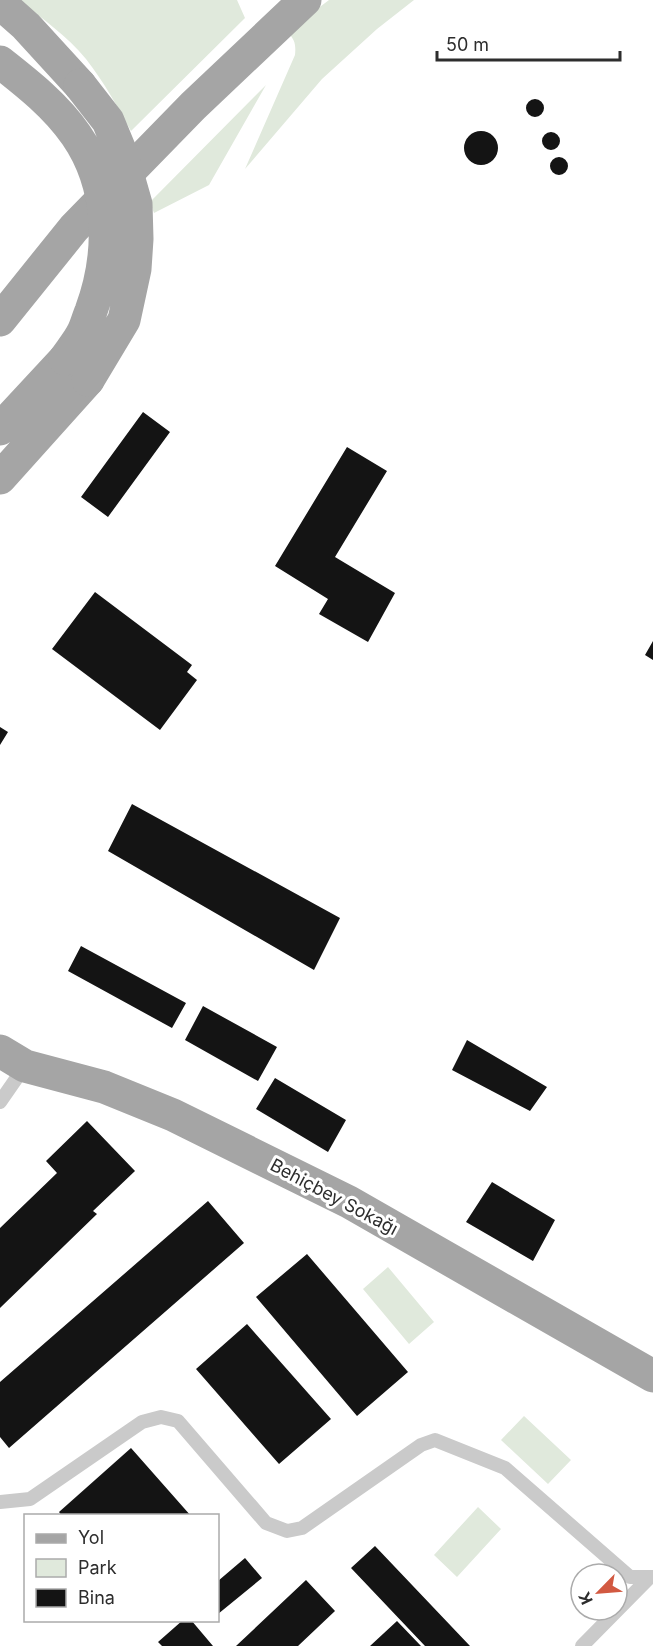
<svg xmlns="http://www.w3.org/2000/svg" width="653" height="1646" font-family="Inter,sans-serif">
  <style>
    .green { fill: #e0e9dc }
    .building { fill: #141414 }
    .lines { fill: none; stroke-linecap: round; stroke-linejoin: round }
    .service { stroke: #cacaca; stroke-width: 14 }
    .primary { stroke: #a5a5a5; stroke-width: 33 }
    .primary-bridge { stroke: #a5a5a5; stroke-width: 33 }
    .labels { text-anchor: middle; stroke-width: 6; stroke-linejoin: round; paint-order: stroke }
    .street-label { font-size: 18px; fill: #2d2d2d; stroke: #fff }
  </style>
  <rect width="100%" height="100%" fill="#fff"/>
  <!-- green -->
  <path class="green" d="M18,0h219l8,18 -114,113c-14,-25 -27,-49 -45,-72 -19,-23 -44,-41 -68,-59z
    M329,0h85l-37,29 -55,50 -77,90 50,-114c1,-10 0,-16 -8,-23z
    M266,85l-57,100 -55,28 -4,-11z
    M388,1267l46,55 -25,22 -46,-55z
    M524,1416l47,44 -23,24 -47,-44z
    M478,1507l23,22 -44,48 -23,-22z"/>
  <!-- building -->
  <path class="building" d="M526 108a9 9 0 1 1 18 0a9 9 0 1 1-18 0Z
    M464 148a17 17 0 1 1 34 0a17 17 0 1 1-34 0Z
    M542 141a9 9 0 1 1 18 0a9 9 0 1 1-18 0Z
    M550 166a9 9 0 1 1 18 0a9 9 0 1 1-18 0Z
    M143,412l27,20 -62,85 -27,-20z
    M347,447l40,24 -52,86 60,36 -27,49 -49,-28 9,-15 -53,-33z
    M95,592l97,73 -5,7 10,8 -37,50 -108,-81z
    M653,641v19l-8,-5z
    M0,727l8,5 -8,13z
    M132,804l208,114 -26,52 -206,-119z
    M81,946l105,57 -14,25 -104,-57z
    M203,1006l74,41 -19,34 -73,-41z
    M467,1040l80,47 -17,24 -78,-41z
    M275,1078l71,42 -18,32 -72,-43z
    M87,1121l48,50 -42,40 4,3 -97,94v-80l57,-55 -11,-12z
    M492,1182l63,38 -22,41 -67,-39z
    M208,1201l36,42 -235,205 -9,-11v-55z
    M307,1254l101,118 -51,44 -101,-119z
    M247,1324l84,95 -52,45 -83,-95z
    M131,1448l60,68h-129l-3,-4z
    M375,1546l95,100h-45l-74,-78z
    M245,1558l17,20 -44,36v-33z
    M306,1580l29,31 -37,35h-62z
    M183,1620h8l22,26h-51l-4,-4z
    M397,1621l24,25h-51z"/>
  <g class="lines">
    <!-- service -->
    <path class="service" d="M0,1102l25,-36
      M0,1502l30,-3 112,-77 19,-5 17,4 88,102 21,8 15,-3 119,-83 14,-5 70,28 125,109h23
      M582,1646l66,-67"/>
    <!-- primary -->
    <path class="primary" d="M0,3l26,23 54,59
      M0,320l74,-92 119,-122 112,-106
      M0,429l65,-70
      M0,478l88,-98
      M0,1051l25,15 79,21 69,28 176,87 304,174"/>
    <!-- primary-bridge -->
    <path class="primary-bridge" d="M0,62c28,22 56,44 76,73 36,52 36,119 15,176 -3,7 -5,15 -8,21 -5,10 -12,18 -18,27
      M80,85l28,36 14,34 14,49 1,35 -2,30 -11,51 -36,60"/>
  </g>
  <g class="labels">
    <!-- street labels -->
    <g class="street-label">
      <text transform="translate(334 1197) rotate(28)" y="6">Behiçbey Sokağı</text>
    </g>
  </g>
  <!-- legend -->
  <rect x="24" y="1514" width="195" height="108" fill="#ffffff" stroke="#ababab" stroke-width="1.5"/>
  <rect x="36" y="1534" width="30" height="9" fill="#a5a5a5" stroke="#ababab" stroke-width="1.5"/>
  <text x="78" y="1544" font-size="18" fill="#2d2d2d">Yol</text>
  <rect x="36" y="1559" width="30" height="18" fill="#e0e9dc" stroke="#ababab" stroke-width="1.5"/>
  <text x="78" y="1574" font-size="18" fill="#2d2d2d">Park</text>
  <rect x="36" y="1589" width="30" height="18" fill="#141414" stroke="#ababab" stroke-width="1.5"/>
  <text x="78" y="1604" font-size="18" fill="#2d2d2d">Bina</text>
  <!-- north arrow -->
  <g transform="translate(599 1592) rotate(245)"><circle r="28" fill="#ffffff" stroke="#ababab" stroke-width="1.5"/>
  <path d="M0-4.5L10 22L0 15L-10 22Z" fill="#d25941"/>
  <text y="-9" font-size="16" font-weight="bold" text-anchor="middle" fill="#2d2d2d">K</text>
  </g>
  <!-- scale -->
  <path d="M437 51v9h183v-9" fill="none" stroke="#2d2d2d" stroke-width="3"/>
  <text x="446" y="51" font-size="18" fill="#2d2d2d" stroke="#ffffff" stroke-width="4.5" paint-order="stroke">50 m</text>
</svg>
